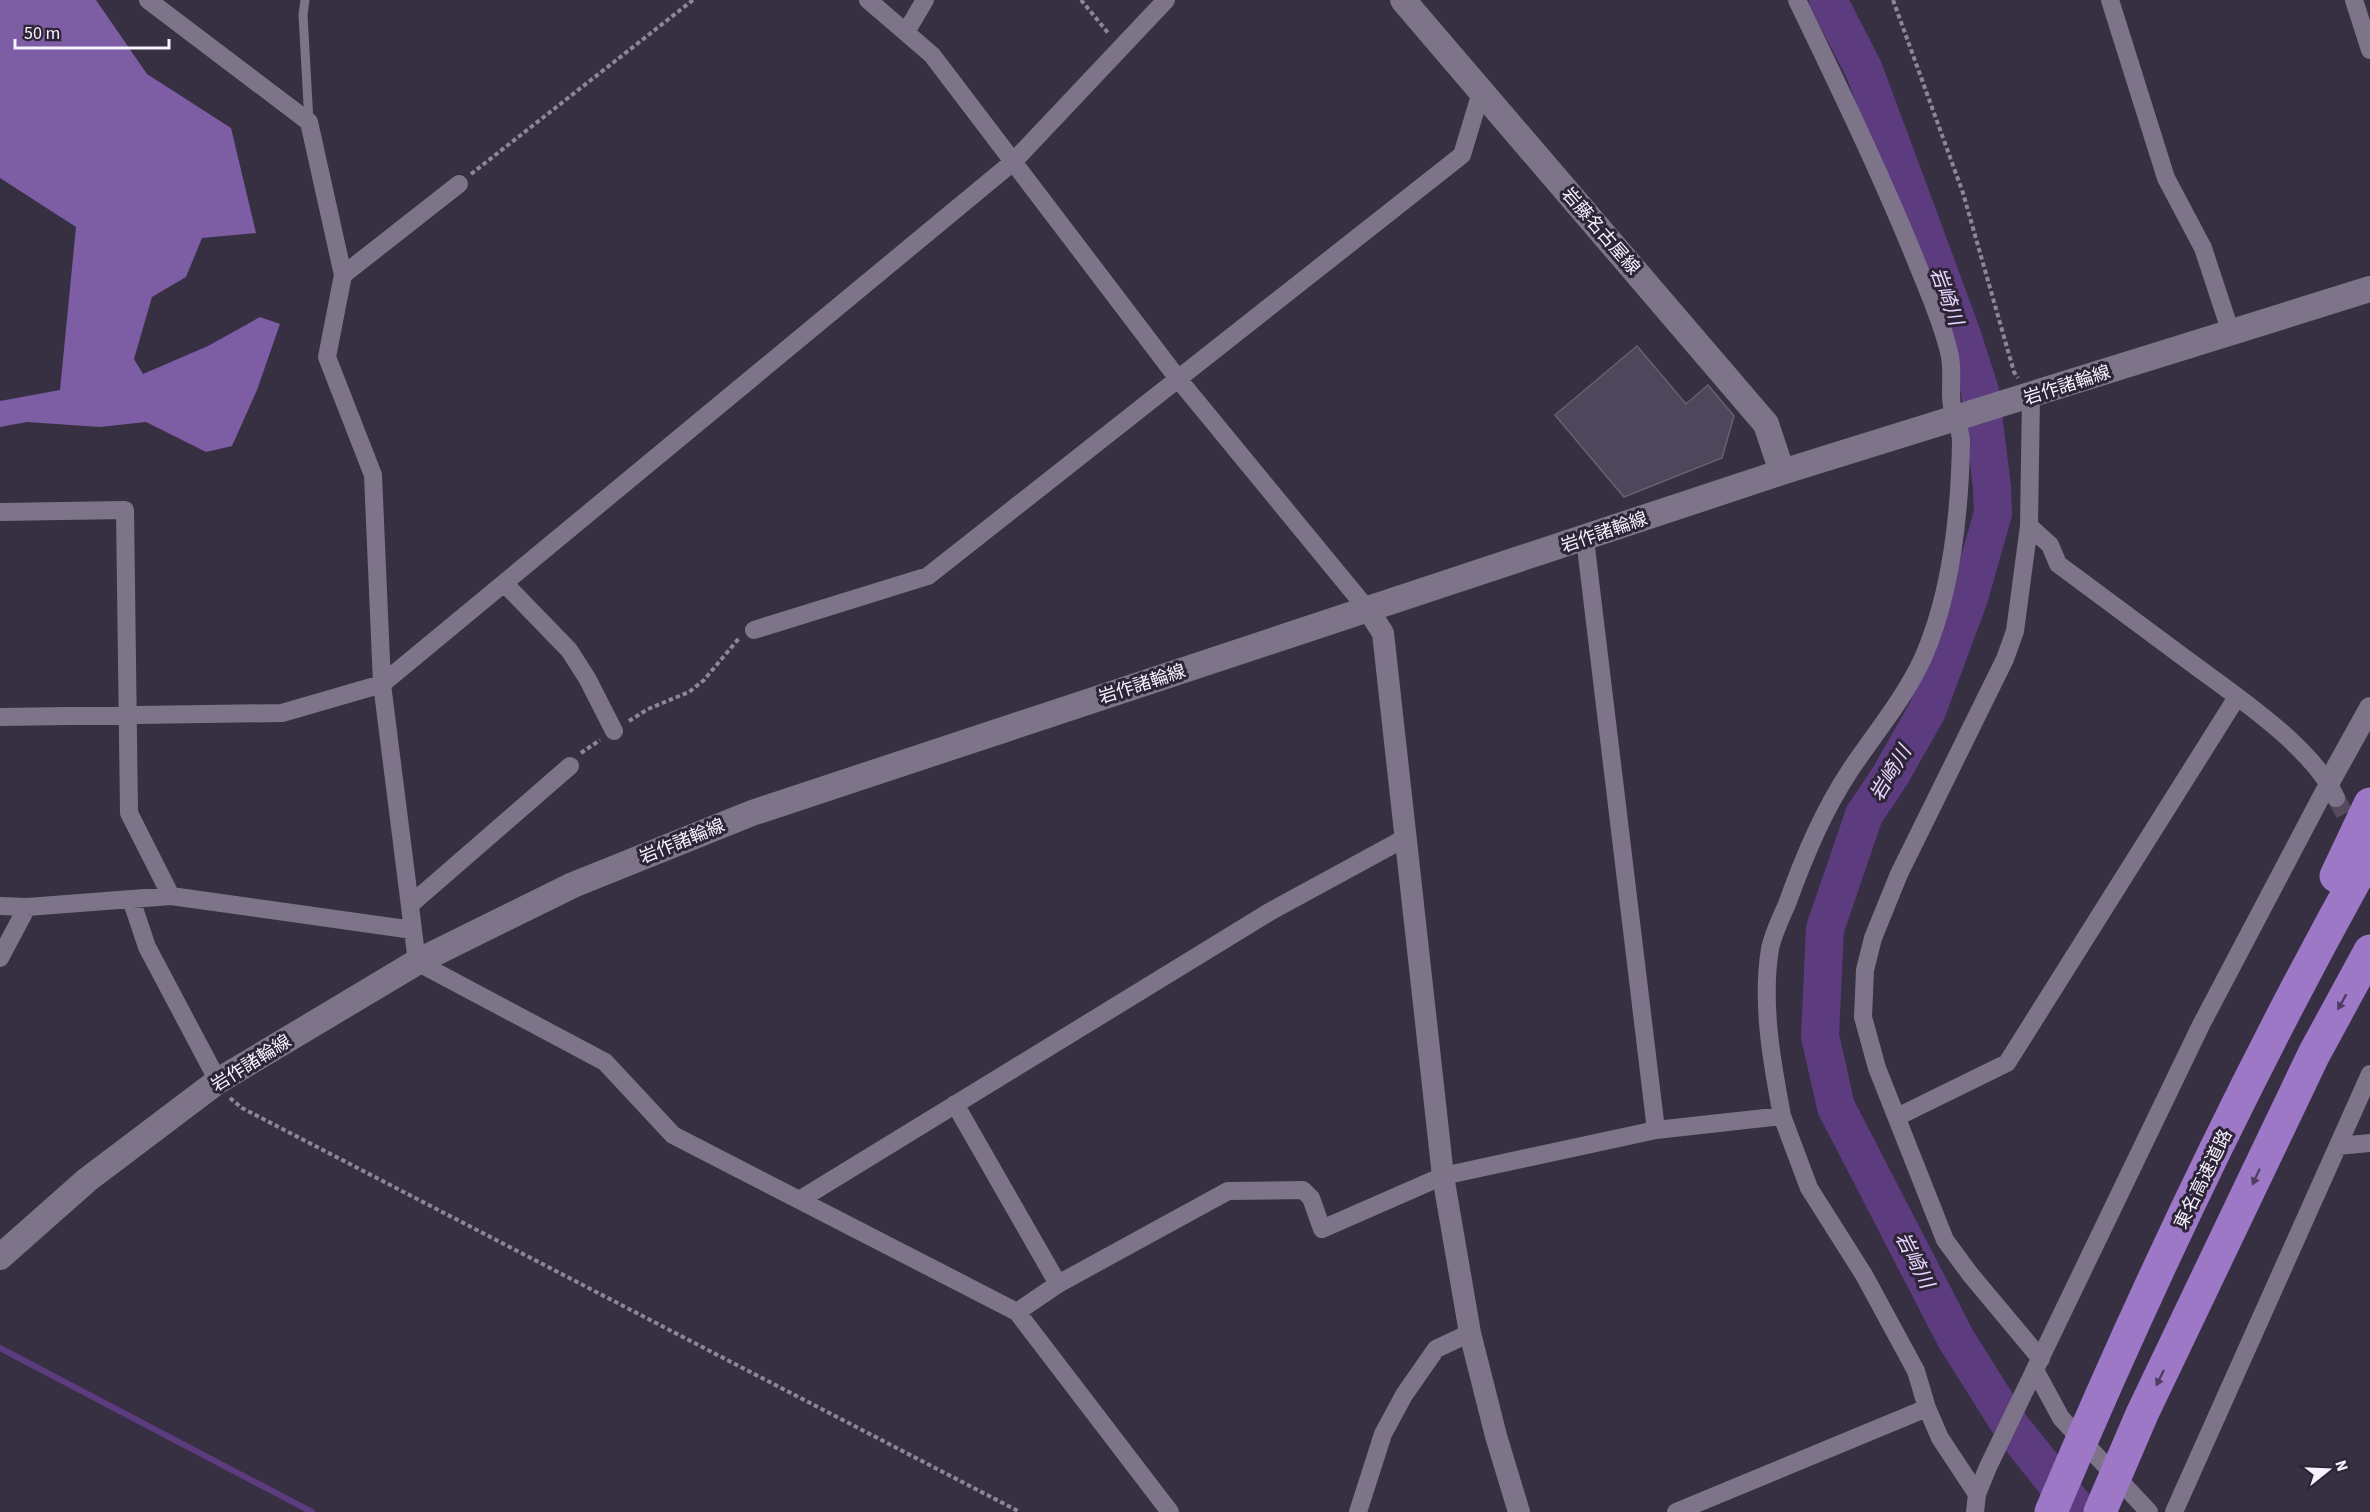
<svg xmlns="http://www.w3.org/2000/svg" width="2370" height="1512" font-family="'Source Sans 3','Noto Sans JP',sans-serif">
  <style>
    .forest { fill: #7d5da3 }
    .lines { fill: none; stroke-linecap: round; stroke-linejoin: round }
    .stream { stroke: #5c3c7f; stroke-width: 6 }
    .river { stroke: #5c3c7f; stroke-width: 38 }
    .building { fill: #4e465a; stroke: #675f73; stroke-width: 1.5 }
    .minor-tunnel { stroke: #544c5e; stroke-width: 18; stroke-dasharray: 18 9; stroke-linecap: butt }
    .path { stroke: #8c8696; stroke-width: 4; stroke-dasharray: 4.5 3; stroke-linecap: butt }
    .service { stroke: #7d7489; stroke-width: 9 }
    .minor { stroke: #7d7489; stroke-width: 18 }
    .tertiary { stroke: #7d7489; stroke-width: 22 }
    .secondary { stroke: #7d7489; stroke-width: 26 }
    .motorway { stroke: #9c78c7; stroke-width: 33 }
    .oneway { fill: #4e3e62 }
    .labels { text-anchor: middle; stroke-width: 6; stroke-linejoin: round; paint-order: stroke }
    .street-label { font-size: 18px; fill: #f6f2fe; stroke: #2d2537 }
    .water-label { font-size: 20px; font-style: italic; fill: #e6d6fe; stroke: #2d2537 }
  </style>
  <rect width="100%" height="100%" fill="#372f42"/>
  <!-- forest -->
  <path class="forest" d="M0,0h96l51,74 84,54 25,105 -54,5 -16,39 -34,20 -18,62 9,15 65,-28 52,-29 20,7 -23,66 -25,56 -26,6 -60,-30 -46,5 -73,-5 -27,5v-26l60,-11 16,-163 -76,-49z"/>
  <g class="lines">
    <!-- stream -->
    <path class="stream" d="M0,1348l312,164"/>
    <!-- river -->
    <path class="river" d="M1828,0l36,70 97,262 19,59 12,96 1,26 -24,85 -42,113 -37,65 -26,39 -39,114 -5,107 16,71 120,232 56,89 67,84"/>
  </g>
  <!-- building -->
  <path class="building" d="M1637,346l49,58 22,-19 26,31 -12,42 -98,39 -69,-82z"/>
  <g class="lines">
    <!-- minor-tunnel -->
    <path class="minor-tunnel" d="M2336,798l21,38"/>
    <!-- path -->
    <path class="path" d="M1081,0l28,34
      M1893,0l70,193 51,179 4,6
      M471,174l222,-174
      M629,721l19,-12 41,-17 15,-12 36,-43
      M581,753l19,-13
      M230,1098l12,10 778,404"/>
    <!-- service -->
    <path class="service" d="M305,0l-2,15 6,107"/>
    <!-- minor -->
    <path class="minor" d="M148,0l161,122 34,153 -16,82 46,118 9,209 35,278 188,100 68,73 344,177 153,200
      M868,0l64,55 247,325 189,230
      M2110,0l56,178 37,70 28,85
      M2354,0l16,50
      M906,32l19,-32
      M343,275l116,-91
      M2031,396l-2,130 21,19 8,19c44,33 88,65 132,98 46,34 123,85 146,136
      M0,512l125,-2 4,303 42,83
      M2029,526l-14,105 -10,28 -106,215 -26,64 -8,32 -2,47 14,51 68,172 25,34 71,85
      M1585,539l71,591
      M504,583l65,67 18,28 27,53
      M754,630l174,-54 534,-421 19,-63
      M0,717l282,-4 100,-29 631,-522 153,-162
      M131,899l16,48 71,134
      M410,905l160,-139
      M0,906l27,1 144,-11 242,34
      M0,958l27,-51
      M955,1104l103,180
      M1782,1116c-10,-53 -21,-113 -12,-167 3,-15 11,-31 17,-45 17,-47 36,-93 64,-135 25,-37 53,-70 72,-111 29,-66 37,-146 38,-217 0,-11 -7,-23 -9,-35 -3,-17 2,-36 -3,-54 -8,-34 -24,-68 -37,-101 -35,-85 -75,-168 -115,-251
      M1897,1117l110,-54 230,-366
      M2338,1146l32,-3
      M801,1199l470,-288 136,-74
      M1017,1312l41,-28 170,-93 75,-1 8,8 11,31 121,-53 213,-46 126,-14 27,72 55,87 52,96 11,37 13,30 37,56
      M2035,1370l26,48 88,94
      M1358,1512l25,-78 21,-39 32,-46 34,-16
      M1676,1512l251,-104
      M1975,1512l2,-18 11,-27 213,-442 128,-243
      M2174,1512l196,-438"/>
    <!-- tertiary -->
    <path class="tertiary" d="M1368,610l15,23 60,543 27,157 26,103 23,76
      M2329,782l41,-74"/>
    <!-- secondary -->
    <path class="secondary" d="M1403,0l363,424 16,48
      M0,1257l87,-77 131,-99 199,-119 156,-77 179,-72 1030,-341 588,-183"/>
    <!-- motorway -->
    <path class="motorway" d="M2336,876l34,-72
      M2051,1512c95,-225 200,-446 319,-659
      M2100,1512l42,-98 172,-360 56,-103"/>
  </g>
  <!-- one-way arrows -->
  <defs><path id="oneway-solid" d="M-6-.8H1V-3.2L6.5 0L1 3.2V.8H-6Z" transform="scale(1.5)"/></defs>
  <g class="oneway">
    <use href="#oneway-solid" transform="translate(2342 1002) rotate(119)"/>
    <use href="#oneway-solid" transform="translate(2256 1177) rotate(115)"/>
    <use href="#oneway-solid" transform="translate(2160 1378) rotate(116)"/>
  </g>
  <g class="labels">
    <!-- street labels -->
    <g class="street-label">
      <text transform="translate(1601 231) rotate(49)" y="6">岩藤名古屋線</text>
      <text transform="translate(2067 385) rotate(-18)" y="6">岩作諸輪線</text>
      <text transform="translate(1604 532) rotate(-19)" y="6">岩作諸輪線</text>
      <text transform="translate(1142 684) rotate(-18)" y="6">岩作諸輪線</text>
      <text transform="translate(682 841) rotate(-22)" y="6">岩作諸輪線</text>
      <text transform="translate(251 1063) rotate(-32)" y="6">岩作諸輪線</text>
      <text transform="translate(2203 1179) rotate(-64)" y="6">東名高速道路</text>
    </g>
    <!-- water labels -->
    <g class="water-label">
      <text transform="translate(1947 296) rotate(70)" y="7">岩崎川</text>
      <text transform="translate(1890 773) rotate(-59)" y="7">岩崎川</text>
      <text transform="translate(1915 1260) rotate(63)" y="7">岩崎川</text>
    </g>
  </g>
  <!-- north arrow -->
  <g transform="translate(2328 1470) rotate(72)" stroke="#2d2537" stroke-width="4.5" paint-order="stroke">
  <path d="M0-4.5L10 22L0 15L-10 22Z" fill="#f6f2fe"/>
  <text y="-9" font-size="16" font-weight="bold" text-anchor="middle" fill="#f6f2fe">N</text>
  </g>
  <!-- scale -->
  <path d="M15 39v9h154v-9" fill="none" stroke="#f6f2fe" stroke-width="3"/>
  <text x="24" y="39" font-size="18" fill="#f6f2fe" stroke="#2d2537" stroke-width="4.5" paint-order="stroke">50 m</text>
</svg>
